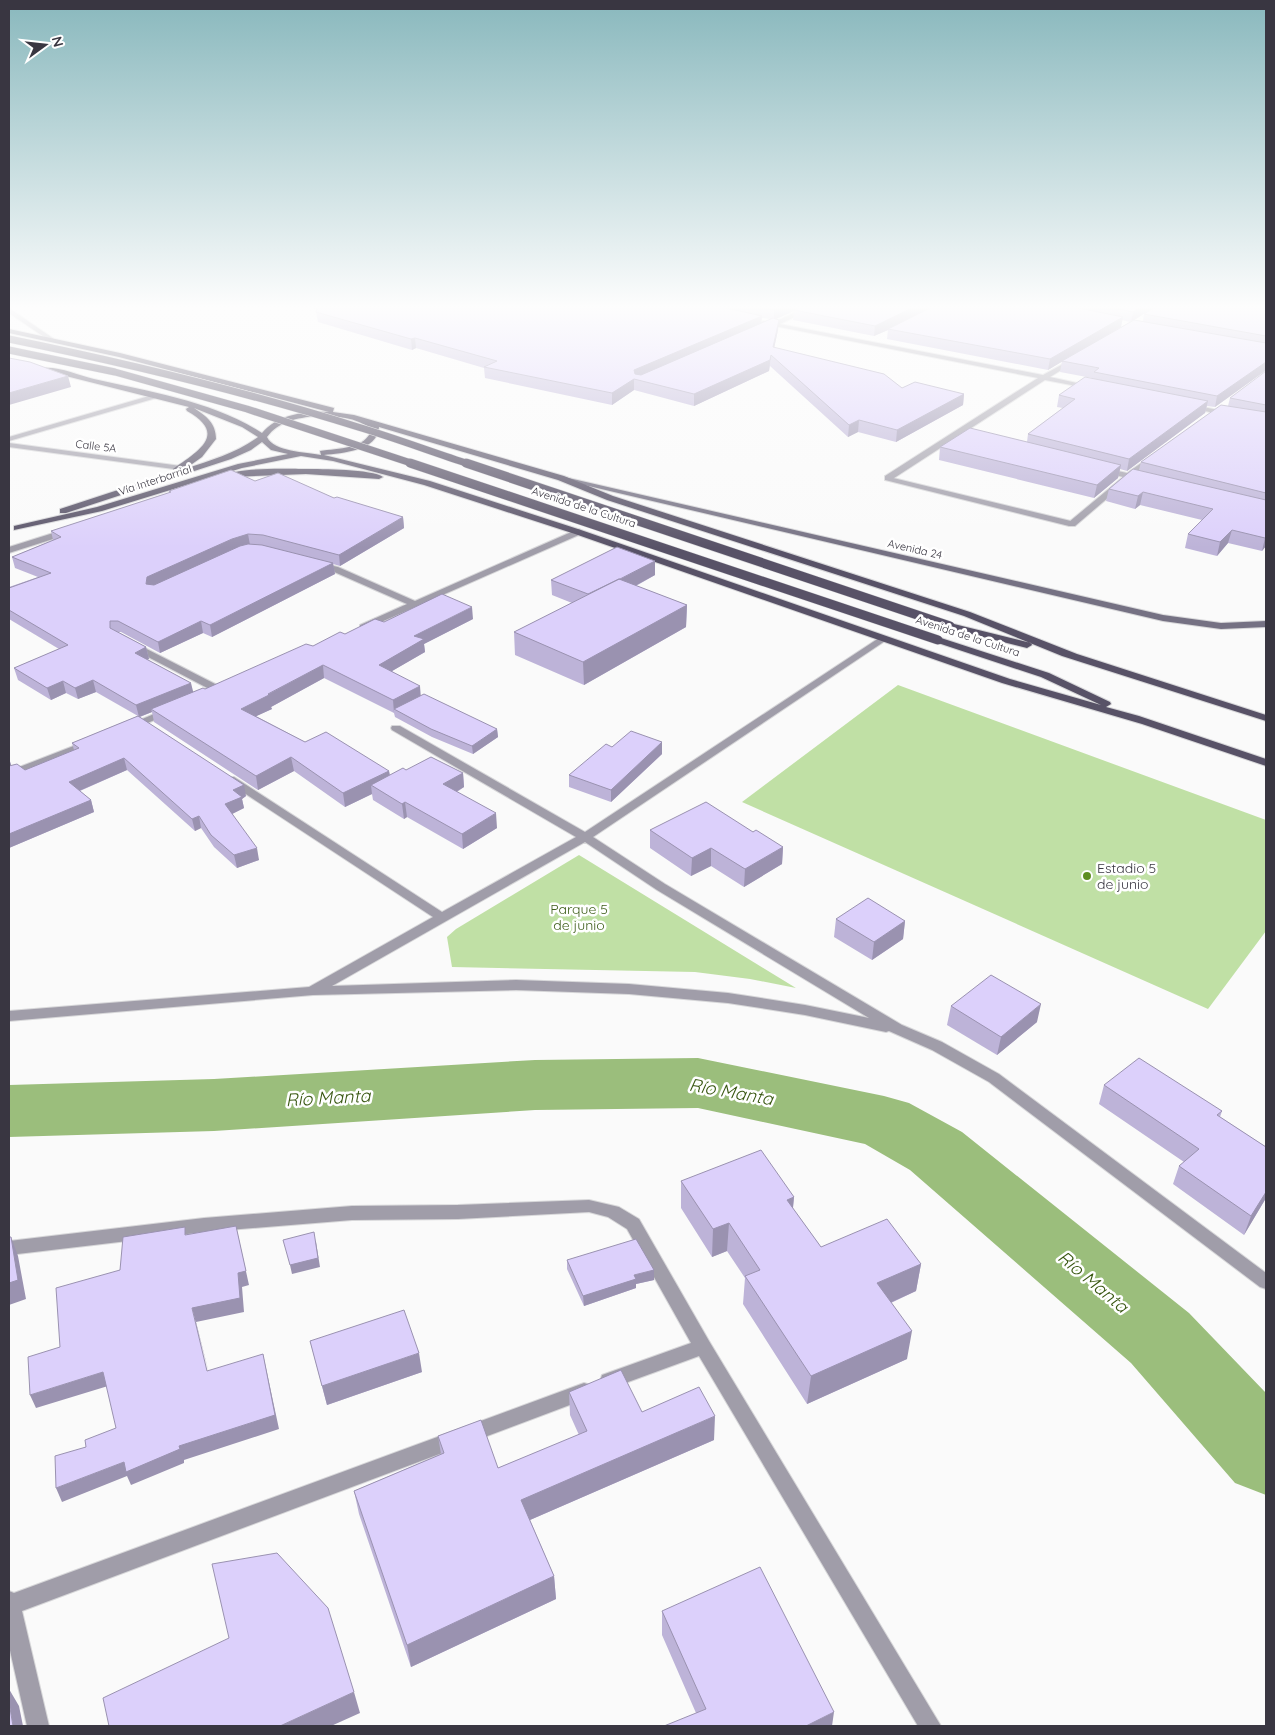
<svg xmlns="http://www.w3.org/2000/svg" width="1275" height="1735" font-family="Quicksand,sans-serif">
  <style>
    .green { fill: #c0e0a5 }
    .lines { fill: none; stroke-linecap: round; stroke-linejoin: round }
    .river { fill: #9bbe7c; fill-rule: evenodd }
    .lane-casing { stroke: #d7d7d9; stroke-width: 2 }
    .street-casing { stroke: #d7d7d9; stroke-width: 2 }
    .secondary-casing { stroke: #d7d7d9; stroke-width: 2 }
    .primary-casing { stroke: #d7d7d9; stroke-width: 2 }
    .lane { fill: #a09da9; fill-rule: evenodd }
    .street { fill: #a09da9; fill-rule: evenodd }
    .secondary { fill: #757183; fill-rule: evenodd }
    .primary { fill: #585267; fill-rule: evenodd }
    .primary-bridge-far1-casing { stroke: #d7d7d9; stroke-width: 8; stroke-linecap: butt }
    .primary-bridge-casing { stroke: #d7d7d9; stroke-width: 10; stroke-linecap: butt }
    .primary-bridge-far1 { stroke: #585267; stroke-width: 7 }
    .primary-bridge { stroke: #585267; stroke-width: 9 }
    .wall { fill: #bdb3d8; fill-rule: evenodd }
    .shaded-wall { fill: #9a92b0 }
    .building { fill: #dcd0fb; stroke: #9a92b0 }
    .poi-dot { fill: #5e8e23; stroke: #fff; stroke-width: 2 }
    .labels { text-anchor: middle; stroke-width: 5; stroke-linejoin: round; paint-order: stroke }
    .far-street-label { font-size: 11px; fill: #393641; stroke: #fff }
    .poi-label { font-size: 14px; fill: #393641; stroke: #fff; text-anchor: start }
    .park-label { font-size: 14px; fill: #3d5d19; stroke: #fff }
    .near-water-label { font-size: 18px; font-style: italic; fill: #385711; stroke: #fff }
  </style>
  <rect width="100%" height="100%" fill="#fafafa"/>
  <!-- green -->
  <path class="green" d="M898,685l368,135v111l-58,78 -466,-207z
    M579,855l217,133 -46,-9 -55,-7 -243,-5 -5,-30 9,-8z"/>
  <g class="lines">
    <!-- river -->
    <path class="river" d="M698,1058l186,38 25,7 53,29 227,181 77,80v102l-31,-12 -104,-120 -221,-193 -45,-26 -167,-36 -163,2 -321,21 -205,6v-52l205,-6 321,-19z"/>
    <defs>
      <path id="lane" d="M885,476l190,46 1,2 -7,2 -184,-46z
        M69,528l3,1v4l-63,20v-6z"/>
      <path id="street" d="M324,305l-8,4 -3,-2 2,-2z
        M811,305h9l-40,19 263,51 31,-17 3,2 -1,1 -26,16 45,10 -3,2 -47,-9 -154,100h-6v-4l153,-98 -278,-55 3,-2 9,2z
        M9,308l45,31v2h-4l-41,-28z
        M156,394l7,2 -154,45v-4z
        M1187,404l42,8 4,2 -4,2 -39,-8 -4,-2z
        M9,443l172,23 4,2 -4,2 -172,-23z
        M1151,456l7,2 -23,17 9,2v4l-14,-2 -55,47h-6v-4l54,-45 -23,-6v-4l27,6z
        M578,529l3,1v4l-218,96 -3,-1v-4l47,-21 -75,-33 -20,-6 5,-3 21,5 77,34z
        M882,636l5,3 -2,2 -292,196 72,47 237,141 40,17 57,32 267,199v16l-6,-2 -271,-205 -57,-32 -43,-19 -3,1 -81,-17 -77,-12 -99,-9 -113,-4 -203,5 -304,26v-10l300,-24 124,-70 -207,-136 -2,-2 2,-2h8l208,135 134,-75 -184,-107 -1,-2 1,-2h8l185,106zM585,842l72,48 212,128 -64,-13 -77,-12 -99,-9 -113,-4 -184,6z
        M133,642l90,46 1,2 -1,2h-8l-86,-45 -1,-2z
        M168,708l4,1 1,2 -1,2 -37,15 -4,1 -5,-3z
        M89,740l4,1 2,2 -2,2 -84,33v-7z
        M589,1200l30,7 20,12 70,122 232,385h-23l-219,-370 -90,33 -7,-2 -2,-6 2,-6 89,-32 -64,-114 -19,-12 -19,-5 -131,7 -106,1 -148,12 -195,23v-14l195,-23 148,-12 106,-1z
        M584,1383l7,2 2,6 -2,6 -569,214 27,115h-22l-18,-80v-55l5,2z"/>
      <path id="secondary" d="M560,476l603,139 58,8 45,-2v6l-45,2 -58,-8 -600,-141h-3z"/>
      <path id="primary" d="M9,329l111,24 214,55 -1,4 21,3 210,61 49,20 357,116 107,42 189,61v6l-204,-65 -98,-40 -357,-116 -49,-20 -179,-53c-1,24 -37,26 -55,28l106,26 151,49 429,149 91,26 -60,-28 -106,-35 -2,-2 5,-3 3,1 108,35 61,29 1,2 -5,3 33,9 127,43v7l-124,-42 -140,-41 -427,-149 -151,-49 -91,-24 -32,-5 -59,12 -140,43 -88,19v-4l83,-19 141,-43 50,-10 -17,-4 -9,-8 -11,8 -20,9 -165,54h-6v-4l113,-37v-3c26,-18 55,-35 14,-58l-1,-2 3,-2 -147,-37v-2c16,-2 36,7 52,11 56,13 119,22 168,54 16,-19 44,-22 67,-21l-210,-55 -110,-24zM194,408l48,19 16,10c-22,16 -47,23 -73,32l17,-12 14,-18c0,-16 -10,-23 -22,-31zM316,416c21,0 39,1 56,13 -7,21 -34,19 -52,22l1,4c-15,-3 -47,-3 -54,-18 12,-16 30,-19 49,-21z
        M306,469c15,0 66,0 77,8l-4,2 -73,-5 -74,3 -4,-2c11,-8 62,-6 78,-6z
        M950,623l81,20 1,2 -5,3 -80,-20 -2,-2z"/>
    </defs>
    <!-- lane casing -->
    <use href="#lane" class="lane-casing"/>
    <!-- street casing -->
    <use href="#street" class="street-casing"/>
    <!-- secondary casing -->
    <use href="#secondary" class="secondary-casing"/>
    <!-- primary casing -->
    <use href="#primary" class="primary-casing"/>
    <!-- lane -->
    <use href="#lane" class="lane"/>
    <!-- street -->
    <use href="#street" class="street"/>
    <!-- secondary -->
    <use href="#secondary" class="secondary"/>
    <!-- primary -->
    <use href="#primary" class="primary"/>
    <defs>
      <path id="primary-bridge-far1" d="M9,339c117,24 234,52 349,88 37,11 74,25 111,37
        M9,350l106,22 132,37 167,55"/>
      <path id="primary-bridge" d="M410,463l528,177
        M466,463l484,163"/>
    </defs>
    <!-- primary-bridge-far1 casing -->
    <use href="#primary-bridge-far1" class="primary-bridge-far1-casing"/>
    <!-- primary-bridge casing -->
    <use href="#primary-bridge" class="primary-bridge-casing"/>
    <!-- primary-bridge-far1 -->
    <use href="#primary-bridge-far1" class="primary-bridge-far1"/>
    <!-- primary-bridge -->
    <use href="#primary-bridge" class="primary-bridge"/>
  </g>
  <!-- wall -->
  <path class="wall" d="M319,305h839l-24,15 9,1 1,-7 122,-9v241l-4,5 -34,-8 -11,13 -32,-8 3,-14 14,-14 -62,-15 -5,4 -29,-8 3,-12 30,-19 2,-8 87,-56 2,-8 36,-26 -1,-1 -50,36 -8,-1 -2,7 -78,58 -7,-2 -2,9 -24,20 -155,-38 1,-13 87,-5 1,-8 35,-26 -6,-1 2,-12 33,-17 -32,-6 2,-11 -14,9 -161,-31 1,-9 -14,6 -81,-16 1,-9 -18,8 2,11 -4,18 128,40 62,6 -1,11 -67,37 -38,-10 -10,5 -78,-71 -1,5 -75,35 -60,-16 -22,15 -127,-27 -1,-10 -68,-20 -4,2 -94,-28 -2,-10zM762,318l9,1 -10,4zM1122,320l8,2 -48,28 39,-23z
    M255,481l79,17 69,19 1,11 -64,38 -7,-2 2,10 -123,63 -9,-4 -43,20 -39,-21h-3l28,15 3,12h-2l46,33 12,-3 140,-55 39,-12 89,-3 -49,25 1,8 -33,19 29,25 76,33 1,8 -25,17 -41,-17 -37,-20 -1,-4 -70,-35 -53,29 1,2 -16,7 49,26 84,29 1,4 16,-5 57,3 1,14 -7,5 40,36 -34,21 -56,-32 -3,2 -31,-19 -1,-6 -27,13 -51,-36 -36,19 -104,-68 -2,-10 -12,5 106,79 -4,3 2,9 -12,6 27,46 -22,8 -23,-21 -13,-19 -6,3 -68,-61 -47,21 11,9 3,12 -85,36v-90l2,8 14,4 49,-20 -2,-7 66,-27 -42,-24 -18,7 -12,-6 -15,7 -33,-20 -4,-12 45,-19 -50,-30v-32l29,-10 -23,-9 -3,-11 41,-17 -2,-9 118,-38v-2z
    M655,561v14l-19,11 51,19 -1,22 -102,58 -69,-30 -1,-23 58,-29 -20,-8 -1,-15z
    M662,742v12l-51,48 -42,-15v-12l43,-28z
    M650,830l103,2 30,15 -1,17 -38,23 -33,-21 -20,10 -41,-28z
    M836,919l69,2 -2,18 -31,21 -38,-23z
    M951,1006l86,16 -40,33 -50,-30z
    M1104,1085l118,26 -2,6 46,30v51l-22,37 -71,-51 6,-18 5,-4 -85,-58z
    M681,1181l113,16 -1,12 28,38 100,17 -5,27 -25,12 16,56 -100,45 -64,-100 2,-26 -18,-27 -15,6 -31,-49z
    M567,1260l87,20 -18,4v4l-52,18 -17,-37z
    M310,1341l112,31 -95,33z
    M569,1392l145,48 -184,80 24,56 2,23 -145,68 -52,-153 -5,-23 87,-37 -3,-18 60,32 81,-33 -9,-20z
    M662,1611l170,115 -136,-13 -34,-78z"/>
  <!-- shaded-wall -->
  <path class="shaded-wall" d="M784,305h22l-12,5v1l-20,9v-10z
    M918,305h19l-49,24v1l-14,6 1,-10z
    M1143,305h15l-27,17 2,-10z
    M762,316l-1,10 -127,53v11l-22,15v-12l22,-23z
    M1123,317l-2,10 -73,43 2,-11z
    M779,320l-1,10 -6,28 1,-11z
    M415,338l1,10 -4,2 -1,-11z
    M771,355l-2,16 -75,35v-12z
    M1266,362v4l-1,5 -50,36 2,-11z
    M68,376l3,11 -62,18v-12z
    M964,394l-1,11 -67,37 1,-12z
    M1208,401l-3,12 -78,58 2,-12z
    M859,420l-1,12 -10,5 1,-12z
    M1121,465l-3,13 -24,20 3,-13z
    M1143,492l-3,13 -5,4 3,-13z
    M403,517l1,11 -64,38 -1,-11z
    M1232,530l-4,13 -11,13 3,-14z
    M248,534l2,11 -101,43 -3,-4 1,-7 85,-38z
    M1266,537v9l-4,5 3,-13z
    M655,561v14l-64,35 -1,-15z
    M333,563l2,11 -123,63 -2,-12z
    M687,605l-1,22 -102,58 -1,-23z
    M472,607l1,12 -49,25 1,8 -45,26 -1,-13 35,-29z
    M201,621l2,12 -43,20 -2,-11z
    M146,647l3,12 -12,5 -2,-11z
    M323,665l1,13 -53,29 1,2 -28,13 -3,-13z
    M93,680l3,12 -18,7 -3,-11z
    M63,681l3,12 -15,7 -4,-12z
    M191,683l3,12 -43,14 1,3 -13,5 -3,-12z
    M420,686l1,13 -27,10v4l-1,-13z
    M497,729l1,8 -25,17 -1,-8z
    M662,742v12l-51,48v-12z
    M291,757l3,14 -36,19 -2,-14z
    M9,758l3,10 -3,1z
    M124,758l3,12 -55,24 -3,-12z
    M389,771l2,14h-20l1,9 -27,13 -2,-14z
    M463,773l1,14 -20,12 -1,-15z
    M244,785l2,11 -4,3 2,9 -16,8 -3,-12 8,-14z
    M91,800l3,12 -85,36v-14z
    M405,802l2,15 -3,2 -2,-15z
    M496,813l1,15 -34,21 -1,-15z
    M199,816l2,12 -6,3 -3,-12z
    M783,847l-1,17 -38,23 1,-18z
    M257,848l2,12 -22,8 -3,-13z
    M711,848v18l-20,10 1,-18z
    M905,921l-2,18 -31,21 2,-18z
    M1041,1004l-4,18 -40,33 4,-18z
    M1266,1192v6l-22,37 7,-19z
    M794,1197l-3,28 -4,-25z
    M729,1223l-2,28 -15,6 1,-28z
    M236,1226l13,59 -7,2 2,25 -48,10 16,63 -20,-77z
    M11,1237l7,19 8,43 -17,6v-22z
    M316,1242l4,25 -28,7 -2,-9z
    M921,1264l-5,27 -44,20 5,-28z
    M654,1270v10l-18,4v4l-52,18 -1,-10 51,-21z
    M912,1331l-5,28 -100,45 4,-28z
    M419,1353l3,19 -95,33 -5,-19z
    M263,1354l16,75 -95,31v3l-53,22 -4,-9 -65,26 -6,-14 68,-26 55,-16z
    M103,1372l5,14 -72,22 -6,-13z
    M715,1416l-1,24 -191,83 -2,-23z
    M554,1576l2,23 -145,68 -4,-22z
    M9,1689l10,17 4,20h-10l-4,-24z
    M354,1692l6,21 -29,13h-51z
    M834,1712l-2,14h-26z"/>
  <!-- building -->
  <path class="building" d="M319,305h394l49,11 -128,54 1,4 6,1 132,-57 6,2 -6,27 111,27 18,14 13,-6 49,12 -67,36 -38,-10 -10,5 -78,-70 -1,5 -76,34 -60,-15 -22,14 -128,-26 13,-6 -82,-23 -4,1 -95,-27z
    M751,305h33l-10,5z
    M804,305h114l-43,21 -81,-16z
    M936,305h128l59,12 -73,42 -162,-30z
    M1099,305h44l-10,7z
    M1159,305h107v31l-122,-22z
    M1134,320l132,23v19l-49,34 -123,-24 5,-4 -37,-7z
    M9,358l21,4 38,14 -59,17z
    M1266,371v34l-36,-7z
    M1085,377l123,24 -79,58 -101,-25 47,-35 -16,-4z
    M1221,405l45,7v81l-125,-31z
    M970,428l151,37 -24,20 -157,-38z
    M1133,469l133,31v37l-1,1 -33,-8 -12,12 -32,-8 25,-25 -70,-17 -5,4 -29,-7z
    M231,470l24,11 23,-8 56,25 3,-1 66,20 -64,38 -76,-20 -15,-1 -16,5 -85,38 -1,7 8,1 86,-39 8,-2 14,1 71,18 -123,62 -9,-4 -43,21 -40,-21h-8v7l36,19 -11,6 56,30 -55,22 -43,-25 -18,8 -12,-7 -16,7 -33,-20 54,-23 -59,-35v-22l42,-15 -39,-16 49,-20 -10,-6 120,-39 -2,-1z
    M617,547l38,14 -35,18h-1l-31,15 -37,-14z
    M619,579l68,26 -104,57 -69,-30z
    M442,594l30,13 -58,29 10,3 -45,26 41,21 -27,14 -70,-35 -55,29 1,1 -28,14 64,33 21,-10 63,39 -46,22 -52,-36 -35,19 -105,-67 52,-21 2,1 101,-45 7,2 27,-14 5,2 30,-15 9,3z
    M424,694l73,35 -25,17 -41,-17 -37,-20z
    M138,716l106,69 -11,5 9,7 -17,7 32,44 -23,7 -23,-20 -12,-19 -7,3 -68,-61 -55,24 22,18 -82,34v-68l8,-2 8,6 54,-22 -7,-5z
    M631,731l31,11 -51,48 -42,-15 37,-31 6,3z
    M431,757l32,16 -20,11 53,29 -34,21 -57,-32 -3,2 -31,-19 32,-17 3,2z
    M706,802l47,30 3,-2 27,17 -38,22 -34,-21 -19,10 -42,-28z
    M868,898l37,23 -31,21 -38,-23z
    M991,975l50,29 -40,33 -50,-31z
    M1139,1058l83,53 -5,4 49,32v45l-15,24 -72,-50 20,-17 -95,-64z
    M761,1150l33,47 -7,3 34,47 66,-28 34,45 -44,19 35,48 -101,45 -66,-100 15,-6 -31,-47 -16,6 -32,-48z
    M236,1226l10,45 -8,2 2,25 -48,10 15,63 56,-17 12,61 -96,31 1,3 -54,23 -2,-10 -68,26 -1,-32 31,-9 -1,-7 31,-12 -13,-56 -73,23 -2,-38 32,-10 -4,-59 64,-18 3,-33 62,-10v8z
    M314,1232l4,26 -28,7 -7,-25z
    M9,1237h2l7,43 -9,3z
    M636,1239l18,31 -20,5 2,4 -53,17 -16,-36z
    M404,1310l15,43 -97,33 -12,-45z
    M621,1370l21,42 57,-25 16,29 -194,84 33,76 -147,69 -53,-154 90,-38 -6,-17 43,-16 17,48 89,-37 -18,-39z
    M277,1553l51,55 26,84 -74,34h-171l-6,-28 126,-60 -17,-74z
    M760,1567l74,145 -28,14h-142l42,-17 -44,-98z
    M9,1702l4,24h-4z"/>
  <!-- sky -->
  <linearGradient id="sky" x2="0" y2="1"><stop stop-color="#89b8bd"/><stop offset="0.56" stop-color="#fdfdfd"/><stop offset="1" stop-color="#fdfdfd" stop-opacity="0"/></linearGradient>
  <rect width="1275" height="548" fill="url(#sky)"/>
  <!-- markers -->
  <circle class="poi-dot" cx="1087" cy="876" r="5"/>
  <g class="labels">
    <!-- far-street labels -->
    <g class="far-street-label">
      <text transform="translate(96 446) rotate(7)" y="4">Calle 5A</text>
      <text transform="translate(155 480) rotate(-18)" y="4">Vía Interbarrial</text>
      <text transform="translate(584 507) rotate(18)" y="4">Avenida de la Cultura</text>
      <text transform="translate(915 549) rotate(13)" y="4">Avenida 24</text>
      <text transform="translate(968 636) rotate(18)" y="4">Avenida de la Cultura</text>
    </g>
    <!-- poi labels -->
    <g class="poi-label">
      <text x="1097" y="873">Estadio 5<tspan x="1097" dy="16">de junio</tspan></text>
    </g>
    <!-- park labels -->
    <g class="park-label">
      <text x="579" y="914">Parque 5<tspan x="579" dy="16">de junio</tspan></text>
    </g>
    <!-- near-water labels -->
    <g class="near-water-label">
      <text transform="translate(731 1092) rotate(10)" y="6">Río Manta</text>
      <text transform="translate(328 1098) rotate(-3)" y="6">Río Manta</text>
      <text transform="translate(1093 1282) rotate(40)" y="6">Río Manta</text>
    </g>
  </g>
  <!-- border -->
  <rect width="1275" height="1735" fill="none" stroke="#393641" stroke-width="20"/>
  <!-- north arrow -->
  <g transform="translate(45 45) rotate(75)" stroke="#ffffff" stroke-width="4" paint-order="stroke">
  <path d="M0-4L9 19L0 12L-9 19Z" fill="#393641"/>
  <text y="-8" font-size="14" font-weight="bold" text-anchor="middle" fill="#393641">N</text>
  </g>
</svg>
